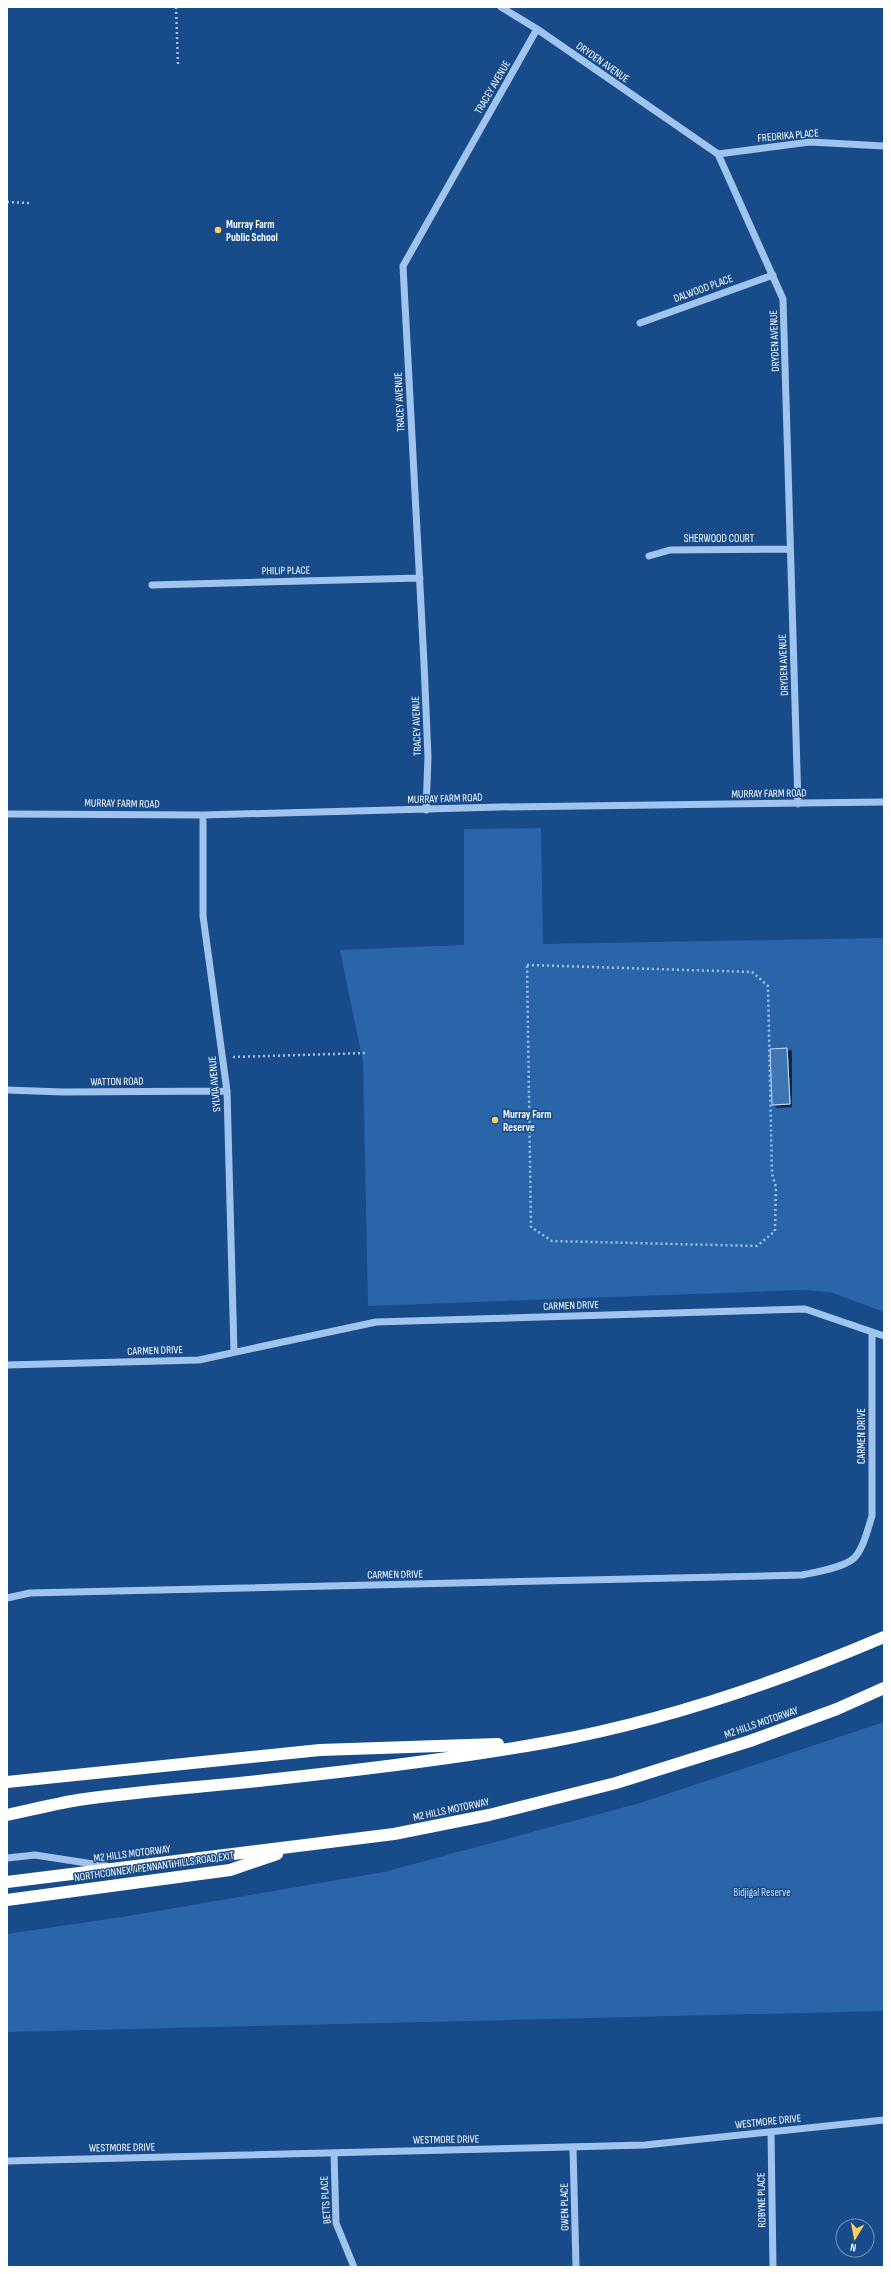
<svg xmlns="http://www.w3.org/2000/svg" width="891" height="2274" font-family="'Sofia Sans Condensed',sans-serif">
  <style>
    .green { fill: #2a65a9 }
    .building { fill: #4075b3; stroke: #c6defa; filter: url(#shadow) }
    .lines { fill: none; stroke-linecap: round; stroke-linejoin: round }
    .path { stroke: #a0c4ee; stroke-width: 2.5; stroke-dasharray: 2 3; stroke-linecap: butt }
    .minor { stroke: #a0c4ee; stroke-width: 7 }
    .highway { stroke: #fff; stroke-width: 12 }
    .poi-dot { fill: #ffcf5e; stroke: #174b8a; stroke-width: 1.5 }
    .labels { text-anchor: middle; stroke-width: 3; stroke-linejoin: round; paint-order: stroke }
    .street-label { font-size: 11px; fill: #fff; stroke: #174b8a }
    .poi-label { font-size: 11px; font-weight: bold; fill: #fff; stroke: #174b8a; text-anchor: start }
    .park-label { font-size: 11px; fill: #c6defa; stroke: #174b8a }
  </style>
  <defs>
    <filter id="shadow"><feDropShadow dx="4.5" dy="2.5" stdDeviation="0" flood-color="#0009"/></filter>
  </defs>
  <rect width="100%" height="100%" fill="#174b8a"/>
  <!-- green -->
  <path class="green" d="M541,828l2,116 341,-6v374l-54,-20 -28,-2 -434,16 -5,-244 -23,-112 124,-5v-116z
    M884,1722v289l-877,21v-98l121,-18 256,-44 256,-69z"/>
  <!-- building -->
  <path class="building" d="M787,1048l3,56 -18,1 -2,-56z"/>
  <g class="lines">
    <!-- path -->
    <path class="path" d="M176,7l2,57
      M7,202l22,1
      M527,965l225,7 16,14 4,188 4,13 -1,44 -18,15 -205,-5 -21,-14z
      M233,1057l133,-4"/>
    <!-- minor -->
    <path class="minor" d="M501,7l36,22 181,125 65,145 15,505
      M718,154l92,-12 74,4
      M640,323l133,-48
      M649,556l21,-6 120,-1
      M152,585l268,-7
      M426,810l2,-53 -4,-94 -21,-397 134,-237
      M7,814l196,1 297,-8 384,-5
      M203,815v101l24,175 7,261
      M7,1090l56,2 164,-1
      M7,1365l192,-5 177,-38 429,-13 79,27
      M7,1598l23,-5 772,-18c14,-3 40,-7 51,-16 10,-8 15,-31 19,-43v-184
      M7,1858l28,-3 71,11
      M771,2132l2,135
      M573,2147l3,120
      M334,2153l2,70 18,44
      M7,2161l638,-16 239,-25"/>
    <!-- highway -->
    <path class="highway" d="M7,1782l313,-32 178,-6
      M7,1815c24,-5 47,-11 71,-15 62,-9 126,-13 189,-20 94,-10 188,-21 282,-38 116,-21 227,-59 335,-105
      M7,1882l387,-48 95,-19 127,-32 134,-42 87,-32 47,-21
      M7,1900l223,-30 47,-16"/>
  </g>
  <!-- markers -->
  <g class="poi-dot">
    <circle cx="218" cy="230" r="4"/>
    <circle cx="495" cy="1120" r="4"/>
  </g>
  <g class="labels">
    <!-- street labels -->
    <g class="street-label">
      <text transform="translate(603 62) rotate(35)" y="4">DRYDEN AVENUE</text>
      <text transform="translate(492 87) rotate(-60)" y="4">TRACEY AVENUE</text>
      <text transform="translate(788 135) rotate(-5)" y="4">FREDRIKA PLACE</text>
      <text transform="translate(703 288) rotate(-20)" y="4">DALWOOD PLACE</text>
      <text transform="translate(774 341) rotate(-92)" y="4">DRYDEN AVENUE</text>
      <text transform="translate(399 402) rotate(-93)" y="4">TRACEY AVENUE</text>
      <text x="719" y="542">SHERWOOD COURT</text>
      <text transform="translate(286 570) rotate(-1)" y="4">PHILIP PLACE</text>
      <text transform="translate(783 665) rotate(-92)" y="4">DRYDEN AVENUE</text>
      <text transform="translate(416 726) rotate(-92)" y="4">TRACEY AVENUE</text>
      <text transform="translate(769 793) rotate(-1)" y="4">MURRAY FARM ROAD</text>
      <text transform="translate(445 798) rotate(-2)" y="4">MURRAY FARM ROAD</text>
      <text transform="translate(122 803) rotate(1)" y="4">MURRAY FARM ROAD</text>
      <text transform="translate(117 1081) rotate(-1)" y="4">WATTON ROAD</text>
      <text transform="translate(214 1084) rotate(-95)" y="4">SYLVIA AVENUE</text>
      <text transform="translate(571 1305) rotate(-2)" y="4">CARMEN DRIVE</text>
      <text transform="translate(155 1350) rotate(-2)" y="4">CARMEN DRIVE</text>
      <text transform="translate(861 1436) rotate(-90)" y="4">CARMEN DRIVE</text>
      <text transform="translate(395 1574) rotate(-1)" y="4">CARMEN DRIVE</text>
      <text transform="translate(761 1722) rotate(-19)" y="4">M2 HILLS MOTORWAY</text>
      <text transform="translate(451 1809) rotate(-12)" y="4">M2 HILLS MOTORWAY</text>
      <text transform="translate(132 1853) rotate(-7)" y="4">M2 HILLS MOTORWAY</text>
      <text transform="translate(154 1866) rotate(-8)" y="4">NORTHCONNEX / PENNANT HILLS ROAD EXIT</text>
      <text transform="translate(768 2121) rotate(-6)" y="4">WESTMORE DRIVE</text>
      <text transform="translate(446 2139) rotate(-1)" y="4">WESTMORE DRIVE</text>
      <text transform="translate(122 2147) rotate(-1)" y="4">WESTMORE DRIVE</text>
      <text transform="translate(325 2200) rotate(-94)" y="4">BETTS PLACE</text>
      <text transform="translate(761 2200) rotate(-91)" y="4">ROBYNE PLACE</text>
      <text transform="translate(564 2207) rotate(-91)" y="4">GWEN PLACE</text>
    </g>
    <!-- poi labels -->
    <g class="poi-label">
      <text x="226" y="228">Murray Farm<tspan x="226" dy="13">Public School</tspan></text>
      <text x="503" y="1118">Murray Farm<tspan x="503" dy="13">Reserve</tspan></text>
    </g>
    <!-- park labels -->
    <g class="park-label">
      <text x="762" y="1896">Bidjigal Reserve</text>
    </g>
  </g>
  <!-- border -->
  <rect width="891" height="2274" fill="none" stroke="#ffffff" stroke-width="16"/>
  <!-- north arrow -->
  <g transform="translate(855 2238) rotate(190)"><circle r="19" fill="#174b8a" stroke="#7493b9"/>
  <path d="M0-3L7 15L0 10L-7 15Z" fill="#ffcf5e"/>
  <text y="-6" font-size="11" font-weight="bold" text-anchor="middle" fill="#ffffff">N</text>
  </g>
</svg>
